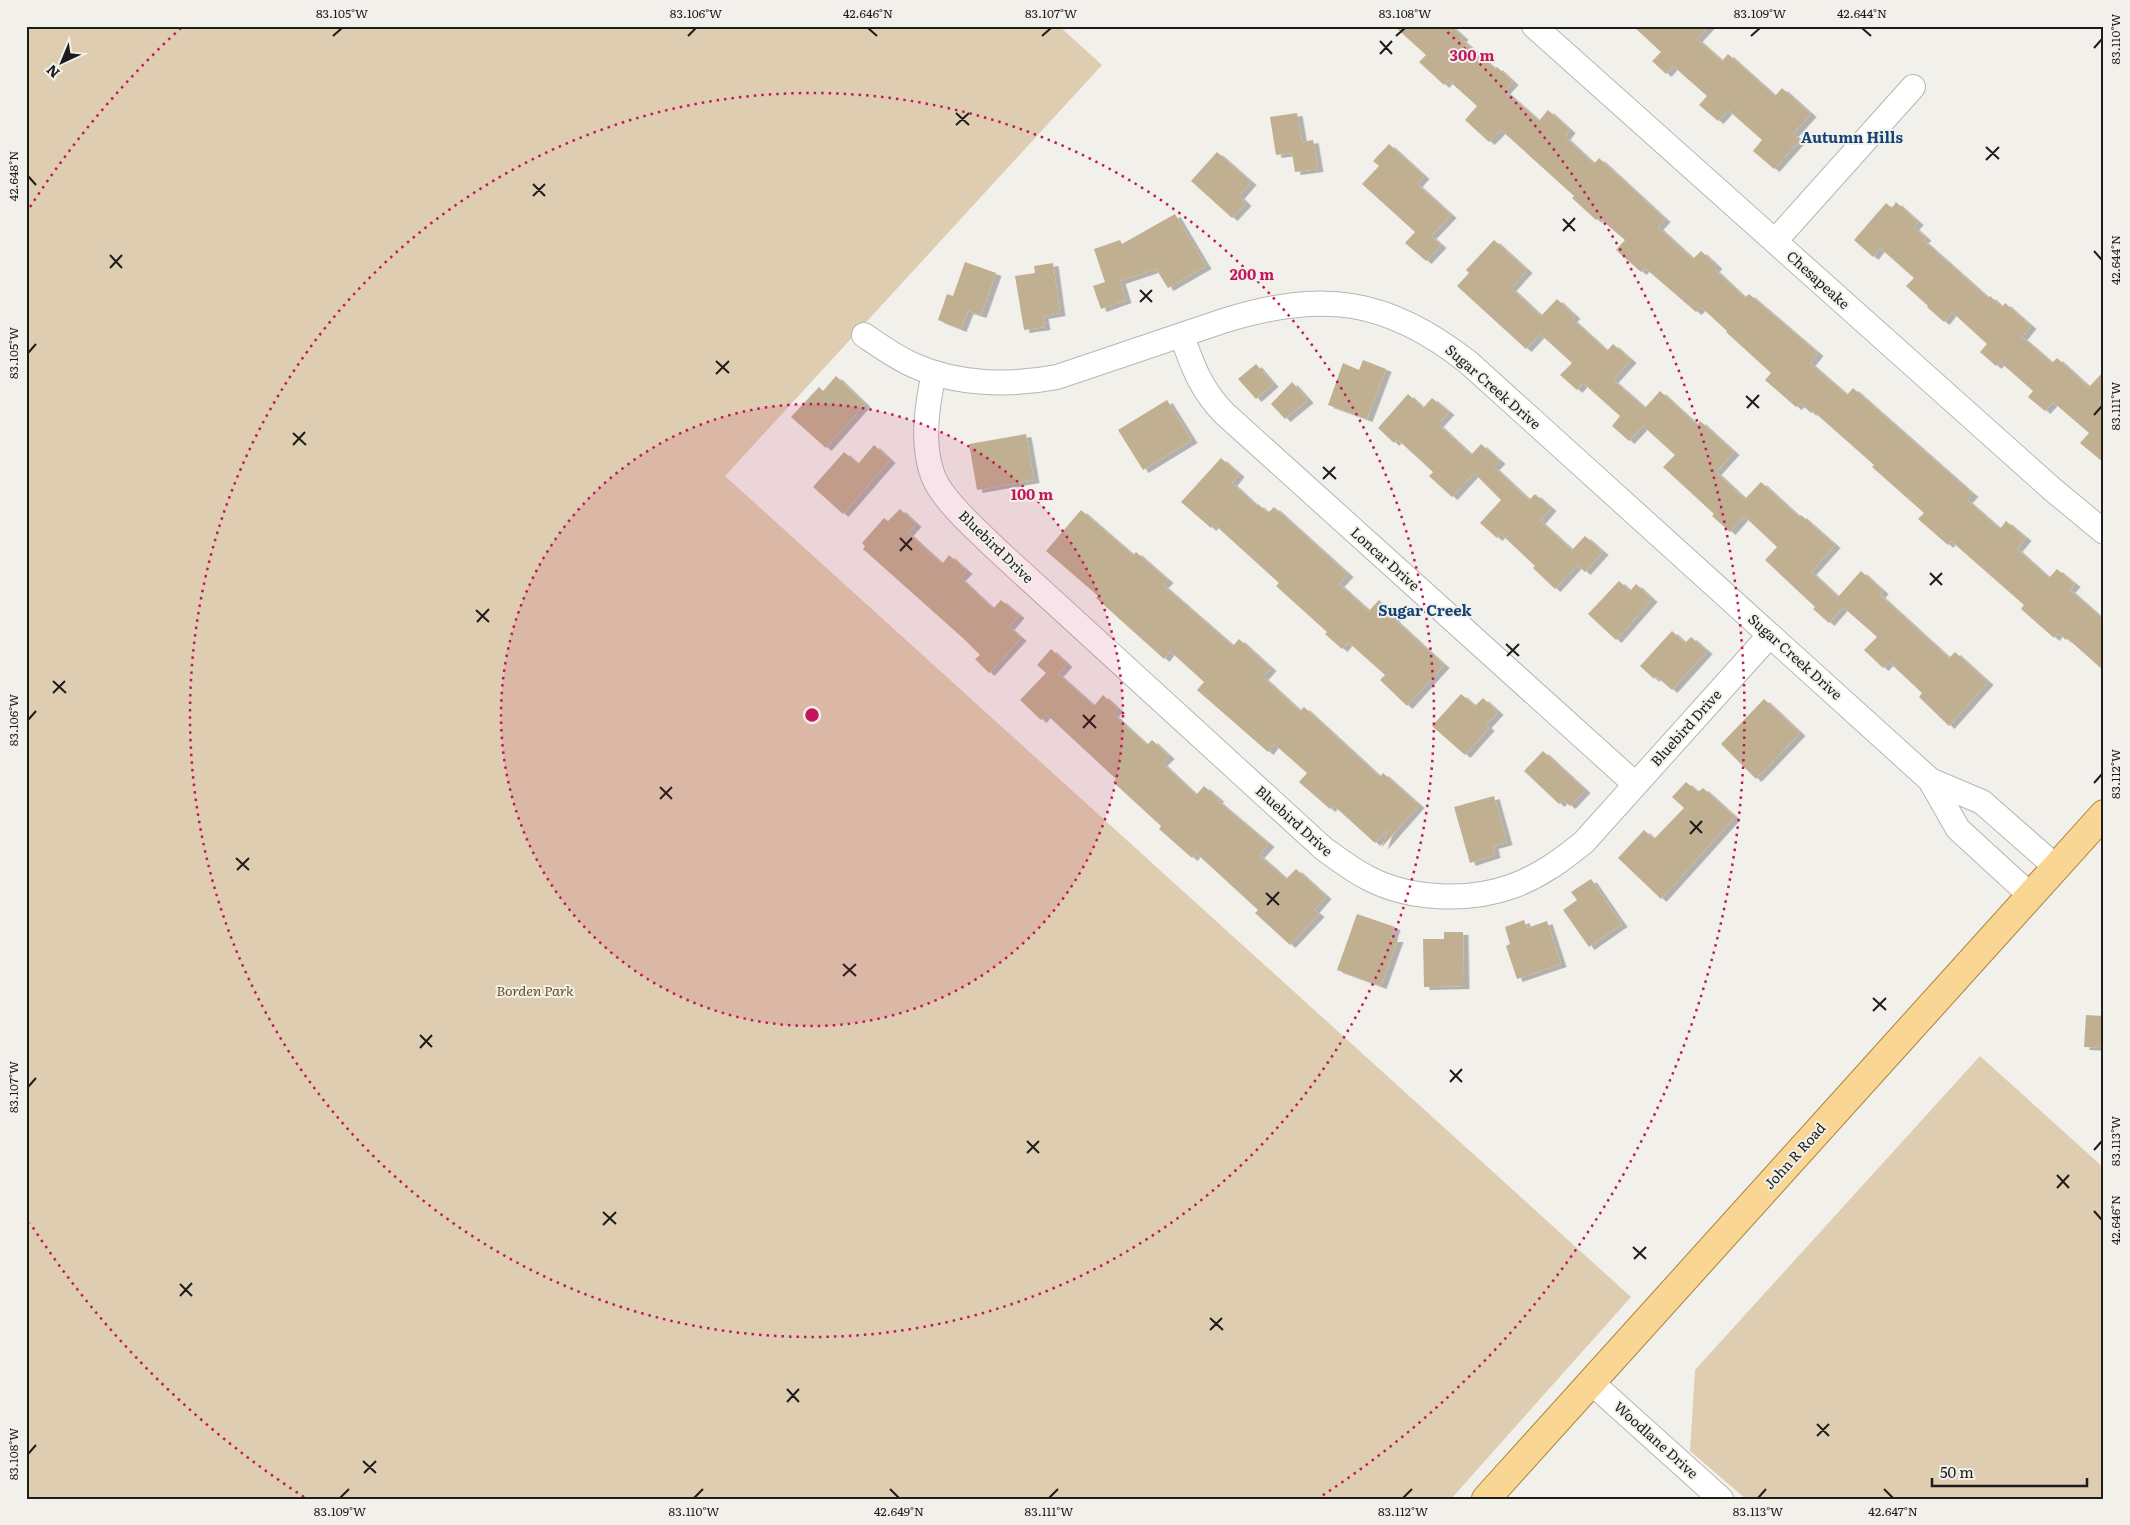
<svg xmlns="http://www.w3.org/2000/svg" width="2130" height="1525" font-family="Literata,serif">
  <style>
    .green { fill: #decdb1 }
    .building { fill: #c1af91; filter: url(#shadow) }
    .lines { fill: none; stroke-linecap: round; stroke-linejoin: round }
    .minor-casing { stroke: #b9b6b2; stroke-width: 26 }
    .major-casing { stroke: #a9833b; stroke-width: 30 }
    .minor { stroke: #fff; stroke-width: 24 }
    .major { stroke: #f9d694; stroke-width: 28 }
    .ticks { fill: none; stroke: #1d1c1b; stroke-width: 2 }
    .ring { fill: none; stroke: #c2185b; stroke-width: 2.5; stroke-dasharray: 2.5 5 }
    .labels { text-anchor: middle; stroke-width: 4; stroke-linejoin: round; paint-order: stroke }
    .street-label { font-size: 14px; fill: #1d1c1b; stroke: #f2f0eb }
    .park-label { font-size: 14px; font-style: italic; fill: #6c521f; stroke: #f2f0eb }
    .neighbourhood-label { font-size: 15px; font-weight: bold; fill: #154376; stroke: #f2f0eb }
    .centre { fill: #c2185b; stroke: #f2f0eb; stroke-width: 2.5 }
    .ring-label { font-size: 15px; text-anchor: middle; font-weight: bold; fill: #c2185b; stroke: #f2f0eb; stroke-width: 4; stroke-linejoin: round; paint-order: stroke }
    .neatline { fill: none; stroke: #1d1c1b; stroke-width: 2 }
    .ticks-label { font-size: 12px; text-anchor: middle; fill: #1d1c1b }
  </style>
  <defs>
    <filter id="shadow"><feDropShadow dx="5.5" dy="3" stdDeviation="0" flood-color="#0004"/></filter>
  </defs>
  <rect width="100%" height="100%" fill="#f2f0eb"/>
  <!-- green -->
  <path class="green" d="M26,26h1033l43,39 -377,411 906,821 -180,202h-1425z
    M1980,1056l124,112v331h-358l-56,-48 5,-81z"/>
  <!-- building -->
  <path class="building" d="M1394,26h57l12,11 -2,2 34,30 2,-2 16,15 -8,9 34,30 9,-11 22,20 -5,7 29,27 5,-6 66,61 -7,8 35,32 8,-8 16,15 -3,3 31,29 4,-4 69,59 -8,10 37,32 6,-7 120,106 -6,6 33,29 6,-8 20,17 -9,11 32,29 8,-9 18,15 -5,6 34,30v51l-37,-33 -1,2 -8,-7 -4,5 -33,-29 3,-4 -73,-64 -3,4 -30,-26 6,-6 -52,-46 2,-2 -61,-54 -2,2 -11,-10 -4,4 -31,-27 6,-7 -45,-41 1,-1 -26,-24 -5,5 -51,-44 -4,4 -25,-22 9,-10 -26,-22 -3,2 -24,-22 2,-2 -73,-66 -12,12 -24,-22 12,-14 -29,-26 -4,5 -25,-23 7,-7z
    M1633,26h76l-12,13 25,22 6,-7 47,42 7,-8 29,26 -18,20 7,6 -26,29 -21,-18 9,-11 -34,-30 -10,11 -19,-16 8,-9 -34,-30 -7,8 -14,-13 9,-9z
    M1297,113l5,29 11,-2 5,29 -23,3 -3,-19 -16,2 -6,-38z
    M1389,144l35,32 -7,8 34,31 -20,21 10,9 -15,16 -21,-18 10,-11 -53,-48 17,-18 -6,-5z
    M1217,152l34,30 -12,14 7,7 -14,15 -41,-37z
    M1896,202l22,20 -4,5 12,11 -3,2 65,58 2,-2 12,11 3,-4 26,23 -9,11 30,26 5,-5 32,29 15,-16v92l-24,-20 9,-10 -36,-31 -8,9 -17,-14 5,-6 -33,-29 -4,4 -16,-14 7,-8 -35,-32 -8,10 -17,-15 1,-1 -22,-20 8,-8 -34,-30 -7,9 -19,-17 32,-37 6,5z
    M1175,214l31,52 -38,22 -12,-19 -36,12 6,19 -25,9 -8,-23 12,-4 -11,-33 26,-9 2,4z
    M1494,240l33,30 -16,18 30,28 16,-17 18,17 -3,3 35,32 6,-7 18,16 -18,20 32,28 15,-17 37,34 3,-4 34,31 -18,20 29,27 16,-17 38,35 2,-2 34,30 -24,27 27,25 23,-26 22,20 -3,4 69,63 6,-6 33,30 -39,44 -30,-29 3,-4 -33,-31 -6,6 -19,-18 13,-13 -34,-30 -14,16 -16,-14 2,-2 -50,-47 12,-13 -33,-31 -14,16 -18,-16 2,-2 -51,-47 12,-12 -32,-29 -14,15 -17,-15 8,-10 -37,-33 -6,7 -17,-15 12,-12 -32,-29 -14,15 -69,-63 12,-13 -3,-3z
    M965,262l31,11 -15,42 -13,-4 -7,18 -23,-9 9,-26 6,2z
    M1053,263l7,50 -17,3 2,11 -21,3 -9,-54 20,-3 -1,-7z
    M1363,360l23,9 -19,50 -39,-14 15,-42 16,7z
    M1256,364l17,20 -17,15 -18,-20z
    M836,376l29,28 -39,44 -35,-31 28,-30 4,4z
    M1292,382l16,18 -23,19 -14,-15z
    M1408,394l15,14 9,-10 17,14 -11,12 33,31 10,-11 19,17 -6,6 35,33 6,-6 16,14 -11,13 32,29 13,-14 18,16 -18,20 -8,-7 -22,24 -22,-21 2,-2 -34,-32 -4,4 -17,-15 21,-23 -27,-27 -22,24 -23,-21 4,-4 -36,-33 -3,4 -16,-15z
    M1167,400l25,40 -49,30 -25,-40z
    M1026,434l8,46 -57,10 -8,-46z
    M874,445l16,15 -47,54 -30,-27 31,-35 14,12z
    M1221,458l18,16 -7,9 25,23 1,-2 10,9 6,-6 74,67 -9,10 30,27 10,-11 17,17 -2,2 50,46 -37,41 -27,-26 5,-5 -37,-33 -6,7 -17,-15 2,-2 -51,-46 3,-3 -65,-59 -3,4 -30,-26z
    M900,509l16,15 -8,9 34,31 7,-9 18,16 -7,7 33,31 8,-9 18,15 -10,12 12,11 -32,35 -14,-14 5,-4 -15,-15 -102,-91 2,-3 -3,-3 22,-25 4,3z
    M1081,510l52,45 3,-3 32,28 -5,5 70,61 6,-7 32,29 -8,9 37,34 4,-4 76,70 3,-4 36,32 -37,42 6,-18 -13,14 -42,-38 -3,4 -31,-27 8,-9 -33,-29 -6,8 -71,-62 7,-8 -34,-31 -6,8 -68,-61 2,-2 -52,-45z
    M1619,581l11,10 6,-7 16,15 -36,41 -28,-26z
    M1672,631l13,12 6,-6 16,14 -35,39 -16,-14 -2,3 -14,-13z
    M1051,649l16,15 -9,10 36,32 9,-11 15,14 -5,5 34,31 5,-5 17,16 -7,7 34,32 8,-9 15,13 -2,1 52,44 -10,11 27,24 10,-10 30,27 -12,14 5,4 -29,31 -35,-32 3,-3 -62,-57 -4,5 -33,-29 2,-3 -48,-44 3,-3 -70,-65 -5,6 -21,-20 26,-27 -9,-8z
    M1461,694l14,12 8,-8 15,14 -12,13 3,3 -24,27 -33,-29z
    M1764,699l36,34 -44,46 -35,-35z
    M1543,751l42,39 -15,16 -7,-6 -4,4 -35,-33z
    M1686,782l12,10 5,-4 32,29 -74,82 -43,-41 26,-28 10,9 30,-31 -12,-11z
    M1494,796l13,46 -14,4 2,9 -25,8 -16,-56z
    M1591,879l31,45 -33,23 -26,-37 14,-10 -6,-8z
    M1357,914l38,13 -4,12h7l-17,47 -44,-16z
    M1524,920l3,8 20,-7 14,43 -44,15 -11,-33 4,-2 -5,-17z
    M1444,932h19l1,54 -40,1 -1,-48h21z
    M2086,1015l18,1v32l-20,-1z"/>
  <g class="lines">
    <defs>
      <path id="minor" d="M1534,26l518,463 52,43
        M1775,241l138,-154
        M864,335c16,11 31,22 49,30 44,20 97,21 144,12l166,-56c99,-31 164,-23 246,42l461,417 28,49 72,66
        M1182,336c11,31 19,54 43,78l410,370
        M934,373c-7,32 -13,71 -1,103 9,24 45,55 63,73l328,300c14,10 28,21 44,29 42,22 101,24 145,8 27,-10 49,-26 71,-44l186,-207
        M1930,780l52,22 74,65
        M1591,1382l130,117"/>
      <path id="major" d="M1486,1499l618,-685"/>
    </defs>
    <!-- minor casing -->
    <use href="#minor" class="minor-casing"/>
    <!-- major casing -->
    <use href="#major" class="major-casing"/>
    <!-- minor -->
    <use href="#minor" class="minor"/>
    <!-- major -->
    <use href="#major" class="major"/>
  </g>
  <!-- ticks -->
  <path class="ticks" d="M868,28l9,8M1862,28l9,8M333,36l9,-8M688,36l8,-8M1042,36l9,-8M1396,36l9,-8M1751,36l9,-8M1380,41l12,13M2094,48l8,-9M1380,54l12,-13M956,113l13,12M956,125l13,-12M1986,147l13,12M1986,160l13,-13M28,176l8,9M533,184l12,12M533,196l12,-12M1563,219l12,12M1563,231l12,-13M2094,251l8,9M110,255l12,13M110,268l12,-13M1140,290l12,12M1140,302l12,-12M28,353l8,-9M716,361l13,12M716,374l13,-13M1746,396l13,12M1747,408l12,-13M2094,415l8,-9M293,433l13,12M293,445l12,-13M1323,467l13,12M1323,479l12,-12M900,538l12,12M900,551l12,-13M1930,573l12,12M1930,585l12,-12M476,610l13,12M477,622l12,-13M1506,644l13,12M1507,656l12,-12M53,681l13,12M53,693l12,-12M1083,715l13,13M28,720l8,-9M1083,728l12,-13M2094,783l8,-9M660,787l12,12M660,799l12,-12M1690,821l12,12M1690,834l12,-13M236,858l13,12M237,870l12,-12M1266,893l13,12M1267,905l12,-13M843,964l13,12M843,976l13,-12M1873,998l13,12M1873,1011l13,-13M420,1035l12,12M420,1048l12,-13M1450,1070l12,12M1450,1082l12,-13M28,1087l8,-9M1027,1141l12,12M2094,1150l8,-9M1027,1153l12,-12M2057,1175l12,13M2057,1188l12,-13M2094,1211l8,9M603,1212l13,12M603,1225l13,-13M1633,1247l13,12M1634,1259l12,-12M180,1284l12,12M180,1296l12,-13M1210,1318l13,12M1210,1330l12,-12M787,1389l12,13M787,1402l12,-13M1817,1424l12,12M1817,1436l12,-12M28,1454l8,-9M363,1461l13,12M364,1473l12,-12M890,1489l9,9M1884,1489l9,9M340,1498l9,-9M694,1498l9,-9M1049,1498l9,-9M1403,1498l9,-9M1758,1498l8,-9"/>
  <!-- distance rings -->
  <circle cx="812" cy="715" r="311" fill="#c2185b" fill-opacity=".12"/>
  <g class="ring">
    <circle cx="812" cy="715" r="311"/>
    <circle cx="812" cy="715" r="622"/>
    <path d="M304 1497A933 933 0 0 1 30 1223M30 207A933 933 0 0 1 182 27M1442 27A933 933 0 0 1 1320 1497"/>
  </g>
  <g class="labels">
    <!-- street labels -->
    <g class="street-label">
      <text transform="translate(1818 280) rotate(42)" y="5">Chesapeake</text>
      <text transform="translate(1493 387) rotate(41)" y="5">Sugar Creek Drive</text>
      <text transform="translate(996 547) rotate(44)" y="5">Bluebird Drive</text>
      <text transform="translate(1385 559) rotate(42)" y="5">Loncar Drive</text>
      <text transform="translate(1795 657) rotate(42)" y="5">Sugar Creek Drive</text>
      <text transform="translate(1686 728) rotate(-48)" y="5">Bluebird Drive</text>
      <text transform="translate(1294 821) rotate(42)" y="5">Bluebird Drive</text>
      <text transform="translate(1795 1156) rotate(-48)" y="5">John R Road</text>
      <text transform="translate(1656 1440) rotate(42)" y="5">Woodlane Drive</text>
    </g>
    <!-- park labels -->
    <g class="park-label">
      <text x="535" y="996">Borden Park</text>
    </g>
    <!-- neighbourhood labels -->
    <g class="neighbourhood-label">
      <text x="1852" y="143">Autumn Hills</text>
      <text x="1425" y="616">Sugar Creek</text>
    </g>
  </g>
  <circle cx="812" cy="715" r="8" class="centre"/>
  <g class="ring-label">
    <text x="1472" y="61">300 m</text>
    <text x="1252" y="280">200 m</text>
    <text x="1032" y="500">100 m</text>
  </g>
  <!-- border -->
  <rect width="2130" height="1525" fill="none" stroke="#f2f0eb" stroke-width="55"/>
  <!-- north arrow -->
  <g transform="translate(62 62) rotate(224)" stroke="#f2f0eb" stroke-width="4" paint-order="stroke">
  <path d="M0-4L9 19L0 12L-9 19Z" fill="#1d1c1b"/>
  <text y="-8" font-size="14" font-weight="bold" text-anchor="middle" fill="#1d1c1b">N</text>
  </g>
  <!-- scale -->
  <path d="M1932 1478v8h155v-8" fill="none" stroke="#1d1c1b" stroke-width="2.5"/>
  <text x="1940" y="1478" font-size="15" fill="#1d1c1b" stroke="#f2f0eb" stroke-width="4" paint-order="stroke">50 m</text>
  <rect x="28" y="28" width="2074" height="1470" class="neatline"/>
  <g class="ticks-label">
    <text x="342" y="18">83.105°W</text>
    <text x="696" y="18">83.106°W</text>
    <text x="868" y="18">42.646°N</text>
    <text x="1051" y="18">83.107°W</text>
    <text x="1405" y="18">83.108°W</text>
    <text x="1760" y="18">83.109°W</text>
    <text x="1862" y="18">42.644°N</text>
    <text transform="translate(2116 39) rotate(-90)" y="4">83.110°W</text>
    <text transform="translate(14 176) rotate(-90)" y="4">42.648°N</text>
    <text transform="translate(2116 260) rotate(-90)" y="4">42.644°N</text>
    <text transform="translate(14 353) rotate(-90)" y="4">83.105°W</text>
    <text transform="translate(2116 406) rotate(-90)" y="4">83.111°W</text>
    <text transform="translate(14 720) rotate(-90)" y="4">83.106°W</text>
    <text transform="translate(2116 774) rotate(-90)" y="4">83.112°W</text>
    <text transform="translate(14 1087) rotate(-90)" y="4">83.107°W</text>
    <text transform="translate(2116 1141) rotate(-90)" y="4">83.113°W</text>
    <text transform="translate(2116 1220) rotate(-90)" y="4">42.646°N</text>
    <text transform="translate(14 1454) rotate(-90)" y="4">83.108°W</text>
    <text x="340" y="1516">83.109°W</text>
    <text x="694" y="1516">83.110°W</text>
    <text x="899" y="1516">42.649°N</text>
    <text x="1049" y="1516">83.111°W</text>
    <text x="1403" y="1516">83.112°W</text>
    <text x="1758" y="1516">83.113°W</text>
    <text x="1893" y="1516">42.647°N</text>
  </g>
</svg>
